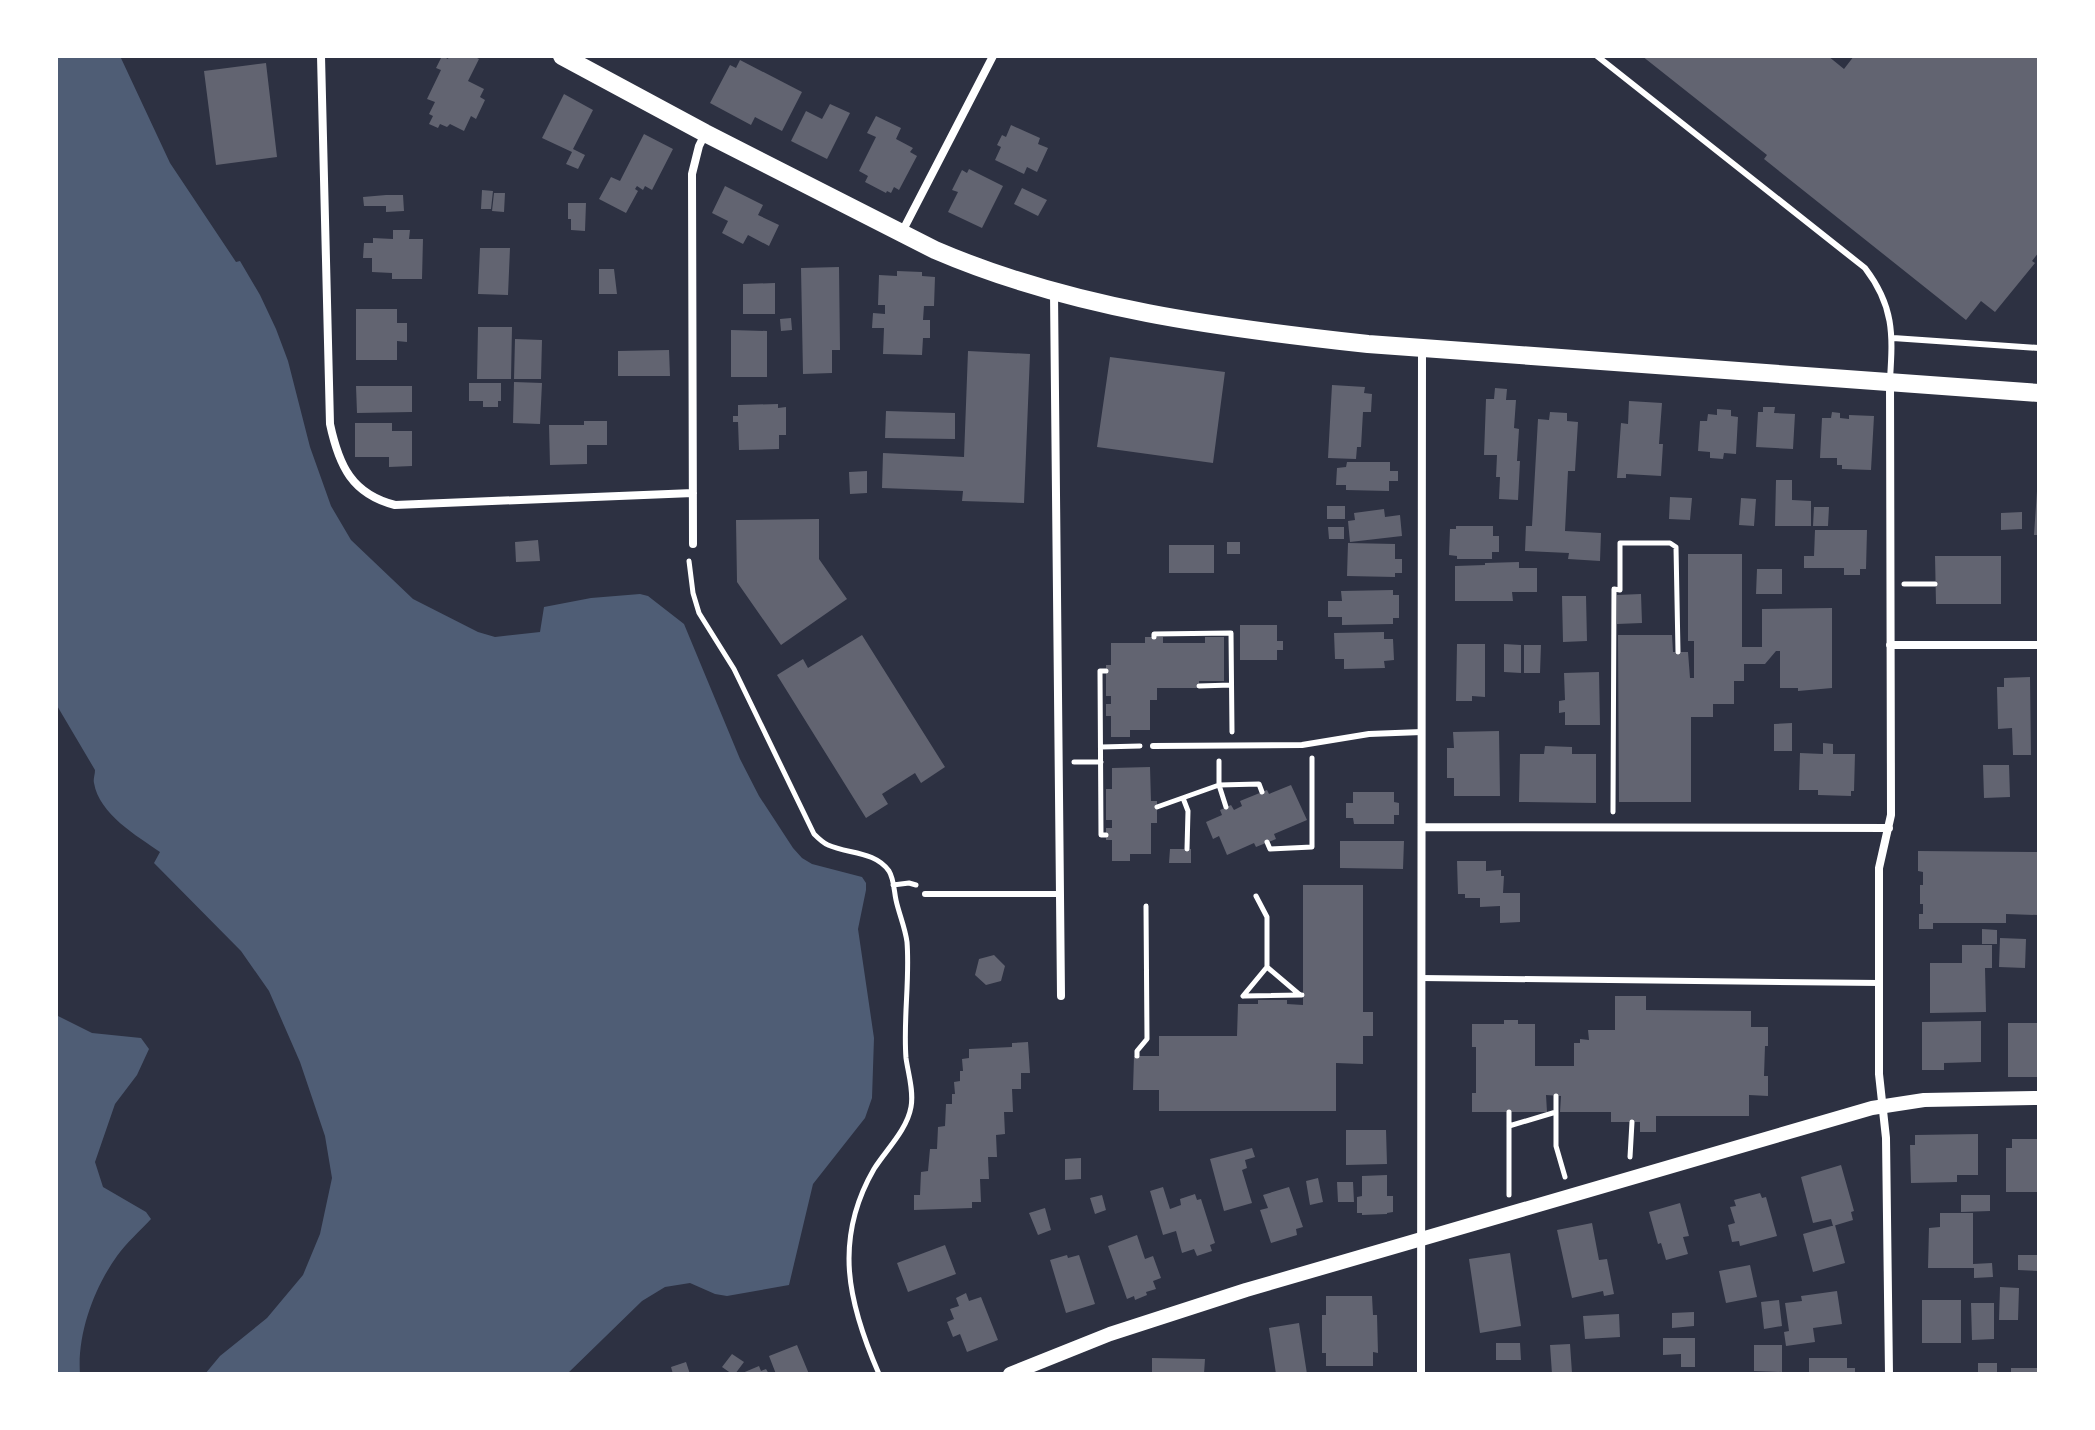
<svg xmlns="http://www.w3.org/2000/svg" width="2095" height="1430" font-family="Spectral,serif">
  <style>
    .water { fill: #4f5d75 }
    .building { fill: #626471 }
    .lines { fill: none; stroke-linecap: round; stroke-linejoin: round }
    .path { stroke: #fff; stroke-width: 5 }
    .service { stroke: #fff; stroke-width: 6 }
    .minor { stroke: #fff; stroke-width: 8 }
    .tertiary { stroke: #fff; stroke-width: 14 }
    .primary { stroke: #fff; stroke-width: 18 }
  </style>
  <rect width="100%" height="100%" fill="#2d3142"/>
  <!-- water -->
  <path class="water" d="M56,56h64l50,107 66,99 4,-1 20,34 16,34 12,32 22,86 21,59 20,34 62,59 65,33 17,5 45,-5 4,-25 47,-9 49,-4 8,2 36,28 56,135 19,37 34,52 9,10 10,6 50,13 4,6v7l-8,39 16,109 -2,60 -7,20 -52,66 -24,101 -62,11 -12,-2 -25,-11 -25,4 -23,14 -75,73h-362l15,-18 47,-38 36,-43 17,-41 12,-56 -7,-42 -25,-74 -31,-71 -28,-40 -87,-88 6,-11c-23,-16 -61,-38 -66,-69 -1,-4 1,-8 1,-13l-39,-66z
    M56,1015l36,18 49,5 8,11 -12,26 -22,29 -20,58 8,25 43,25 5,7c-11,12 -25,24 -34,37 -23,32 -40,78 -37,118h-24z"/>
  <!-- building -->
  <path class="building" d="M442,56l6,3 1,-3h24l6,3 -11,22 16,8 -4,8 5,3 -9,19 -5,-3 -7,15 -14,-7 -3,3 -7,-3 -2,4 -9,-4 4,-8 -4,-2 6,-12 -8,-3 14,-29 -5,-2z
    M1642,56h186l16,13 10,-13h185v196l-7,9 3,2 -40,49 -14,-11 -15,19 -202,-161 3,-4z
    M740,60l62,32 -20,39 -27,-14 -4,8 -41,-22 20,-38 6,3z
    M266,63l11,94 -61,8 -12,-94z
    M564,94l29,16 -20,39 12,6 -7,14 -12,-5 6,-12 -30,-14z
    M830,104l20,9 -23,46 -36,-18 15,-30 16,8z
    M876,116l25,12 -5,11 17,9 -3,4 7,4 -18,34 -5,-3 -3,6 -4,-2 -1,2 -21,-11 3,-6 -9,-5 17,-34 -9,-4z
    M1011,125l29,13 -2,6 10,4 -11,24 -10,-5 -3,7 -29,-14 6,-13 -4,-2 5,-10 4,2z
    M644,134l29,15 -21,41 -7,-4 -2,4 -6,-4 -2,3 3,2 -12,22 -27,-14 12,-22 9,4z
    M969,169l34,17 -21,42 -34,-16 10,-20 -6,-2 10,-20 5,3z
    M725,186l38,19 -5,10 21,10 -10,21 -21,-11 -5,9 -21,-11 6,-12 -16,-8z
    M1022,188l25,12 -9,16 -24,-12z
    M482,190l11,1 -2,18h-10z
    M494,193h11l-1,19 -12,-1z
    M386,195h17l1,16 -18,1v-6h-22l-1,-9z
    M568,203h18l-1,28 -14,-1v-11h-3z
    M393,230h17l-1,9h14l-1,40h-30v-6l-20,-1v-14h-9l1,-15h9v-5l20,1z
    M480,248h30l-2,47 -30,-1z
    M839,267l1,83h-8v23l-29,1 -2,-106z
    M599,269h15l3,25h-18z
    M897,271l25,1v4l13,1 -1,29h-10l-1,14h7v18h-7l-1,17 -39,-1 1,-26h-12l1,-15 12,1v-9h-7l1,-30 18,1z
    M775,283v31h-32v-30z
    M356,309h41v14h10v19l-10,-1v19h-41z
    M791,318l1,12 -11,1 -1,-12z
    M478,327h34l-1,52h-34z
    M731,330l36,1v46h-36z
    M515,339l27,1 -1,39h-27z
    M669,350l1,26h-52v-25z
    M968,351l62,3 -6,149 -62,-2 1,-10 -81,-3 1,-35 81,4z
    M1110,357l115,15 -12,91 -116,-16z
    M514,382l28,1 -2,41 -27,-1z
    M469,383h32v18h-3v6h-15v-6h-14z
    M1332,385l33,2 -1,6 8,1 -1,18h-8l-2,35h-4l-1,12 -28,-1z
    M356,386h56v26l-55,1z
    M1495,388l12,1 -1,11h10l-2,28 5,1 -2,32h3l-2,39 -19,-1 1,-22h-4l1,-22h-13l2,-56h8z
    M1629,401l33,2 -3,41h4l-2,32 -35,-2v4h-9l4,-55 7,1z
    M778,404v4l8,-1v28h-7v14l-40,1 -1,-28h-5v-6h5v-11z
    M1763,407h12l-1,6 21,1 -2,35 -37,-2 2,-35h5z
    M1717,409l14,1v6l7,1 -2,37 -12,-1 -1,6 -13,-1v-6l-12,-1 2,-30h7l1,-7 9,1z
    M886,411l69,2v26l-70,-1z
    M1550,412l17,1v8l11,1 -3,49h-7l-3,60 36,2 -1,28 -32,-2 1,-6 -44,-2 1,-25h6l6,-107 11,1z
    M1832,412l8,1v5l9,1v-4l25,1 -3,54 -29,-1v-4h-5v-7h-17l2,-40h9z
    M584,421h23v24h-20v19l-37,1 -1,-40h35z
    M355,423h37v8h20v35l-23,1v-10h-34z
    M1347,462h43v9h8v10h-9v10l-43,-1v-5h-10l1,-17 9,-1z
    M867,471v22l-17,1 -1,-22z
    M1776,480h16v20l19,1v25h-36z
    M2037,491h2v44h-5z
    M1670,497l22,1 -2,22 -21,-1z
    M1741,498l15,1 -2,27 -15,-1z
    M1327,506h18v13h-18z
    M1814,507h15l-1,19h-15z
    M1384,509l1,8 15,-2 2,21 -52,6 -2,-21 7,-1 -1,-7z
    M2022,512v17l-21,1v-17z
    M819,519v40l28,40 -66,46 -44,-63 -1,-62z
    M1456,526h37v10h6v16h-7v7h-35v-3l-8,-1 1,-26h6z
    M1328,527h16v12h-15z
    M1815,530h52l-1,39h-6v6h-16v-7h-40v-12h10z
    M538,540l2,21 -24,1 -1,-20z
    M1227,542h13v12h-13z
    M1348,543l47,1v15h7v14h-7v4l-48,-1z
    M1169,545h45v28h-45z
    M1688,554h54v93h20v-38l70,-1v80l-34,3v-3h-18v-37h-4l-11,13h-21v17h-10v23h-21v13h-22v85h-72l-1,-167h54l1,17h15l2,26h4v-37h-6z
    M1935,556h66v48h-65z
    M1519,562v6h18v24h-25l1,9h-58v-35l30,-1v-2z
    M1757,569h25v25h-26z
    M1393,590v5h6v23h-6v6l-51,1v-8h-14v-16h14l-1,-10z
    M1641,594l1,29 -25,1v-29z
    M1562,596h24l1,45 -24,1z
    M1240,625h37v16h6v9h-6v10h-37z
    M1384,632v7h9l1,21 -10,1 1,7 -41,1v-10h-9l-1,-26z
    M862,635l83,132 -24,16 -6,-10 -33,21 6,10 -22,14 -89,-143 26,-16 5,9z
    M1145,637h18v6h42v-6h19v44h-25v7h-42v12h-7v30h-20v7h-19v-21h-5v-12h5v-8h-5v-31h5v-22h34z
    M1457,644h28v53l-13,-1v5h-16z
    M1504,644l17,1v28l-17,-1z
    M1524,645h17l-1,28h-16z
    M1599,672l1,53h-35v-13l-6,1v-12l6,-1 -1,-27z
    M2030,677l1,78h-18l-1,-27 -14,1 -1,-42h7v-9z
    M1792,723v28h-18v-27z
    M1499,731l1,65h-46v-18h-7v-30h7l-1,-16z
    M1823,743l10,1v10h22l-1,37h-3v5l-33,-1v-5h-19l1,-37 23,1z
    M1545,746l27,1v7h24v49l-77,-1 1,-48h24z
    M1983,765h26l1,32 -26,1z
    M1150,767l1,34h6v22h-6v31h-21v7h-18v-21h-6v-12h6v-8h-6v-31h6v-21z
    M1291,785l16,35 -33,14 2,5 -20,8 -2,-4 -27,12 -8,-19 -6,3 -7,-17 16,-7 -2,-5 11,-5 3,5 8,-4 -2,-5 27,-11 2,4z
    M1353,792h41v10l5,1v12h-5v9h-40l-1,-6h-7v-15h7z
    M1340,841h64l-1,28 -63,-1z
    M1170,849h21v14h-22z
    M1918,851l121,1 -1,63 -32,-1v9h-73v6h-14v-15h4v-10h-3v-19h3v-13l-5,-1z
    M1457,861h29v10l15,-1v6h3l-1,17h17v29l-20,1v-17l-20,1v-9h-15v-4h-7z
    M1303,885h60v127h10v24h-10v28l-27,-1v48h-177v-21h-26l1,-34h25v-20h78l1,-32h20v-4h29v4l16,1z
    M1982,929l15,1v14h-15z
    M2000,938l26,1 -1,29 -26,-1z
    M1962,945h30v23h-7l1,44 -56,1v-50h32z
    M994,955l11,11 -4,15 -15,4 -11,-10 4,-16z
    M1615,996h31v14l105,1v16h17v19h-3l-1,30h4v20l-19,-1v21h-93v16h-16v-10h-29v-10h-51l1,-16 -15,-1 1,17h-75v-19h4v-46h-4v-23h32v-4h14v4h17v42h39v-23h6v-4l9,1 -1,-10h27z
    M1981,1021v41l-37,1v7h-22v-48z
    M2008,1023h31v54h-31z
    M1028,1042l2,31h-9v16h-9l1,23h-9l1,22 -9,1 1,22h-9l1,22h-9l1,23h-9v6l-58,2v-15h6l1,-23 7,-1 2,-22h7l1,-22 7,-1 1,-22h6v-10h3l-1,-12 6,-1v-10h3l-1,-12 7,-1v-9l43,-2v-4z
    M1346,1130h40l1,34 -41,1z
    M1978,1134v41h-21v7l-46,1 -1,-38h5v-10z
    M2012,1139h27v53h-33v-44h6z
    M1252,1148l3,9 -10,3 2,8 -5,2 10,33 -28,8 -14,-52z
    M1081,1158v21l-16,1v-21z
    M1841,1165l13,46 -3,1 2,8 -20,6 -2,-7 -18,4 -12,-46z
    M1387,1175v21h6v16l-6,1v1l-25,1v-2h-5v-16l5,-1v-20z
    M1318,1178l5,24 -13,3 -4,-24z
    M1337,1182h16l1,20h-16z
    M1163,1187l7,22 11,-4 -1,-6 15,-5 2,6 4,-1 14,44 -5,2 2,6 -15,5 -3,-7 -12,4 -6,-22 -13,4 -13,-44z
    M1289,1187l14,40 -7,2 1,6 -26,8 -11,-33 8,-2 -5,-13z
    M1760,1193l2,5 4,-1 11,39 -37,10 -1,-5 -7,1 -4,-17 7,-2 -5,-16 6,-1 -2,-6z
    M1102,1195l4,15 -11,4 -5,-16z
    M1961,1195h29v16l-29,1z
    M1680,1203l9,33 -6,1 5,17 -22,6 -5,-17 -3,1 -9,-32z
    M1045,1208l6,22 -13,5 -9,-22z
    M1940,1213h33v51l19,-1 1,14 -19,1v-10h-46l1,-40 11,-1z
    M1592,1223l7,37 8,-1 7,35 -10,2 -1,-5 -31,7 -15,-68z
    M1835,1225l10,38 -32,9 -10,-38z
    M1137,1235l8,24 8,-3 8,22 -8,3 3,8 -10,3 1,3 -12,5 -1,-4 -7,3 -19,-53z
    M945,1245l11,29 -48,18 -11,-29z
    M1510,1253l11,73 -41,7 -11,-74z
    M1067,1255l1,3 11,-3 16,49 -29,9 -16,-53z
    M2018,1255h21v16l-21,-1z
    M1750,1265l7,32 -31,6 -7,-32z
    M2000,1287l19,1 -1,32h-19z
    M1837,1291l5,33 -29,4 2,14 -29,4 -2,-14 5,-1 -4,-28 17,-2 -1,-5z
    M966,1293l3,8 12,-4 17,43 -31,12 -7,-18 -7,3 -6,-15 7,-3 -4,-10 9,-3 -3,-8z
    M1326,1296h46l1,19h4l1,38 -5,-1v14h-47v-13h-4v-38h4z
    M1779,1300l3,26 -18,3 -3,-27z
    M1922,1300h39v43h-39z
    M1971,1303h23v36l-22,1z
    M1694,1312v14l-22,2v-15z
    M1619,1314l1,23 -35,2 -2,-23z
    M1299,1323l8,51h-31l-7,-46z
    M1663,1338h32v29h-14v-13l-18,1z
    M1496,1343h24l1,17h-25z
    M1570,1344l2,29 -20,1 -2,-29z
    M797,1345l12,29h-33l-7,-18z
    M1754,1345h28v27l-28,-1z
    M732,1354l12,8 -9,12h-3l-10,-7z
    M1152,1358l53,1 -1,15h-52z
    M1809,1358h38v10h8v6h-46z
    M686,1362l4,12h-17l-2,-7z
    M1978,1363h19v11h-19z
    M759,1366l2,5 5,-2 3,5h-29z
    M2011,1368h28v6h-28z"/>
  <g class="lines">
    <!-- path -->
    <path class="path" d="M689,561l4,32 6,20 35,56 80,165c4,4 9,9 14,11 20,9 47,6 61,26 5,8 5,20 7,29 3,14 9,27 11,42 3,38 -4,77 -1,116 2,15 8,33 5,49 -4,23 -25,43 -37,62 -41,71 -26,134 5,205
      M1904,584h31
      M1154,637v-3l77,-1 1,99
      M1106,671h-6l1,164h5
      M1199,686l32,-1
      M1101,747l39,-1
      M1219,761v24l7,22
      M1074,762h27
      M1183,798l5,13 -1,38
      M1157,807l62,-22 40,-1 3,8
      M1613,812l1,-223 6,1v-47h50l6,4 2,105
      M1267,842l3,7 42,-2v-89
      M893,885l16,-2 7,2
      M1256,896l11,21v50
      M1243,996l24,-29 33,28
      M1244,996l58,-1
      M1137,1056v-5l10,-12 -1,-133
      M1556,1096v50l9,31
      M1509,1112v83
      M1509,1126l47,-14
      M1630,1157l2,-35"/>
    <!-- service -->
    <path class="service" d="M1597,56l268,212c29,38 28,66 25,111
      M1893,338l146,10
      M1153,746l149,-1 67,-11 53,-2
      M925,894h135
      M1421,978l459,5"/>
    <!-- minor -->
    <path class="minor" d="M321,56l9,368c9,42 22,70 65,81l298,-12
      M902,232l91,-176
      M1054,293l7,703
      M693,544l-1,-370 7,-28 6,-12
      M1890,645h149
      M1422,827l467,1
      M1421,1374l1,-1025
      M1889,1374l-3,-236 -7,-64v-206l12,-53 -1,-432"/>
    <!-- tertiary -->
    <path class="tertiary" d="M1010,1374l100,-40 136,-44 626,-182 52,-8 115,-2"/>
    <!-- primary -->
    <path class="primary" d="M562,56l143,77 230,117c137,59 286,78 433,94l671,49"/>
  </g>
  <!-- border -->
  <rect width="2095" height="1430" fill="none" stroke="#ffffff" stroke-width="116"/>
</svg>
